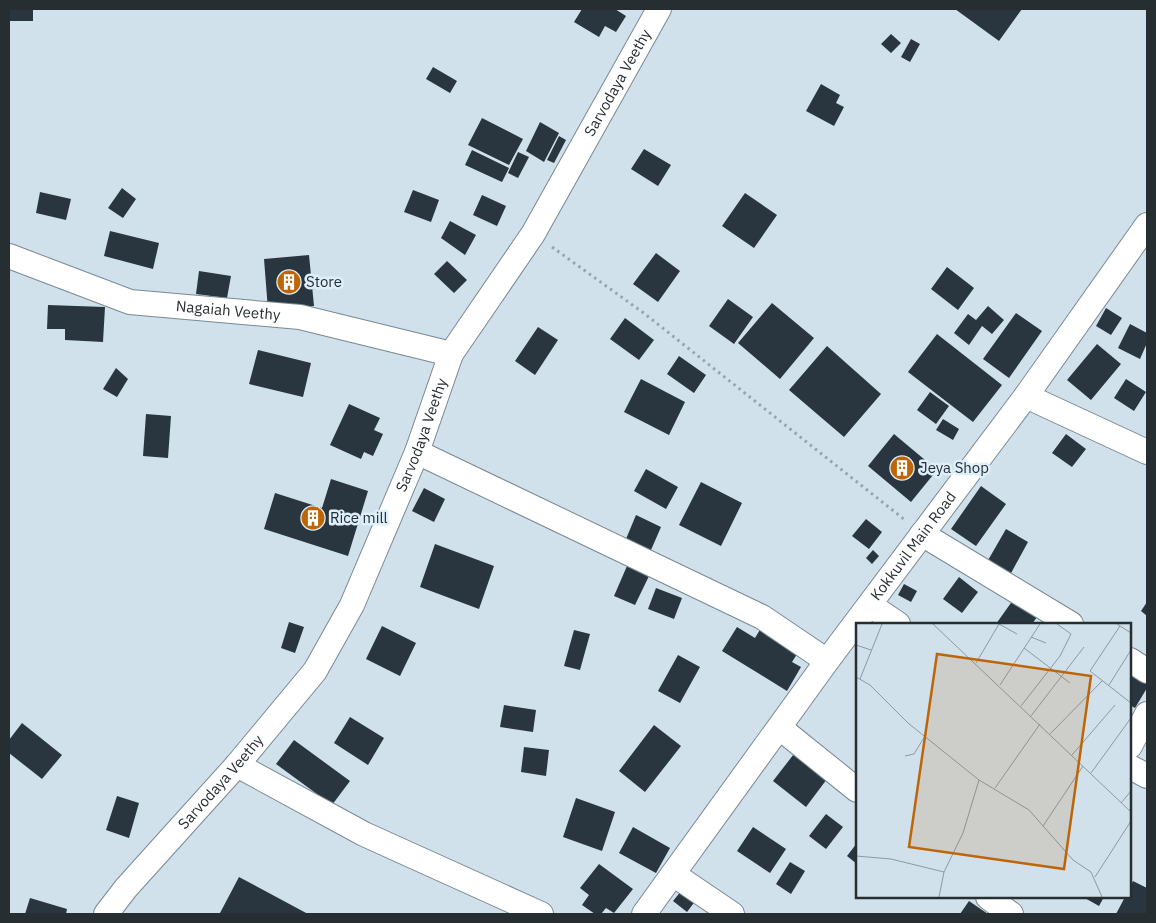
<svg xmlns="http://www.w3.org/2000/svg" width="1156" height="923" font-family="'IBM Plex Sans',sans-serif">
  <style>
    .building { fill: #29363f }
    .lines { fill: none; stroke-linecap: round; stroke-linejoin: round }
    .minor-casing { stroke: #798993; stroke-width: 26 }
    .path { stroke: #97a4ad; stroke-width: 3; stroke-dasharray: 2.5 4; stroke-linecap: butt }
    .minor { stroke: #fff; stroke-width: 24 }
    .labels { text-anchor: middle; stroke-width: 5; stroke-linejoin: round; paint-order: stroke }
    .street-label { font-size: 15px; fill: #272e32; stroke: #ddeffa }
    .poi-label { font-size: 15px; fill: #272e32; stroke: #ddeffa; text-anchor: start }
    .inset-road { fill: none; stroke: #8c99a2; stroke-width: 1 }
    .view { fill: #be6507; fill-opacity: 0.15; stroke: #be6507; stroke-width: 2.5 }
    .inset-edge { fill: none; stroke: #272e32; stroke-width: 2.5 }
  </style>
  <rect width="100%" height="100%" fill="#d0e1ec"/>
  <!-- building -->
  <path class="building" d="M9,9h24v12h-23z
    M582,9h33l11,7 -10,16 -11,-6 -6,11 -25,-15z
    M955,9h67l-23,32z
    M891,34l10,9 -10,10 -10,-9z
    M911,39l9,5 -10,18 -9,-5z
    M433,67l24,14 -7,12 -24,-14z
    M821,84l19,11 -4,8 8,4 -10,19 -28,-15z
    M482,118l41,21 -14,26 -41,-20z
    M540,122l19,11 -15,29 -18,-11z
    M559,136l7,4 -12,23 -7,-3z
    M644,149l27,16 -13,21 -27,-17z
    M472,150l37,18 -7,14 -37,-17z
    M518,152l11,5 -11,21 -10,-5z
    M122,188l14,11 -13,19 -15,-10z
    M413,190l26,10 -8,22 -27,-10z
    M40,192l31,7 -5,21 -30,-7z
    M745,193l32,22 -23,33 -32,-22z
    M482,195l24,11 -9,20 -24,-11z
    M450,221l26,14 -11,20 -24,-17z
    M110,231l49,12 -6,26 -49,-13z
    M656,253l24,18 -22,31 -25,-18z
    M309,255l5,51 -46,4 -4,-51z
    M447,261l20,19 -13,13 -20,-19z
    M947,267l27,21 -16,22 -27,-21z
    M199,271l32,5 -4,22 -31,-4z
    M728,299l25,18 -19,27 -25,-18z
    M772,303l42,35 -34,41 -42,-36z
    M48,305l57,2 -2,35 -38,-2v-11h-18z
    M988,306l16,14 -12,14 -10,-8 -13,19 -15,-12 14,-19 8,6z
    M1106,308l16,10 -11,17 -15,-9z
    M1016,313l26,18 -33,47 -26,-19z
    M625,318l29,22 -15,20 -29,-21z
    M1130,324l17,9v10l-7,16 -22,-11z
    M538,327l20,13 -23,35 -20,-14z
    M937,334l65,51 -29,37 -65,-50z
    M1097,344l24,20 -30,36 -24,-20z
    M827,346l54,48 -37,43 -55,-47z
    M258,350l53,13 -8,34 -54,-13z
    M679,356l27,19 -12,18 -27,-19z
    M116,368l12,11 -11,18 -14,-8z
    M641,379l44,23 -16,33 -45,-23z
    M1126,379l20,13 -12,19 -20,-13z
    M930,392l19,14 -13,18 -19,-14z
    M349,404l31,14 -6,12 9,4 -10,22 -9,-4 -3,7 -31,-14z
    M146,414l25,2 -3,42 -25,-2z
    M943,419l16,10 -6,11 -17,-10z
    M894,434l43,36 -26,32 -43,-36z
    M1066,434l20,15 -14,18 -20,-14z
    M646,469l32,18 -12,22 -32,-18z
    M331,479l37,12 -20,65 -84,-27 11,-36 47,15z
    M701,482l41,21 -21,43 -42,-21z
    M981,486l25,18 -30,42 -25,-17z
    M424,488l21,11 -11,23 -22,-11z
    M636,515l25,12 -10,23 -25,-11z
    M866,519l16,13 -13,17 -17,-13z
    M1006,529l22,13 -18,33 -23,-13z
    M435,544l59,22 -15,43 -59,-22z
    M873,550l6,6 -7,8 -6,-6z
    M627,566l22,10 -14,29 -21,-9z
    M959,577l19,15 -16,21 -19,-14z
    M904,584l13,7 -6,11 -13,-7z
    M656,588l26,10 -8,21 -26,-10z
    M1013,600l24,17 -5,7h-36z
    M1147,602v14l-6,-5z
    M289,622l15,5 -9,26 -14,-5z
    M382,626l34,17 -16,33 -34,-17z
    M737,627l18,11 6,-10 38,23 -7,11 9,5 -14,24 -65,-40z
    M574,630l16,4 -10,36 -16,-4z
    M678,655l22,12 -20,36 -22,-12z
    M1130,666l17,10v12l-12,20 -5,-3z
    M504,705l32,5 -3,22 -33,-5z
    M350,717l34,21 -16,27 -34,-22z
    M22,723l40,32 -20,24 -33,-26v-13z
    M654,725l27,21 -36,46 -26,-21z
    M294,740l56,41 -18,24 -56,-41z
    M524,747l25,3 -3,26 -25,-4z
    M797,750l33,25 -24,32 -33,-26z
    M117,796l22,7 -10,35 -23,-8z
    M576,798l39,14 -13,39 -39,-14z
    M826,814l17,13 -17,22 -17,-13z
    M633,827l37,21 -14,25 -37,-20z
    M753,827l33,22 -16,24 -33,-22z
    M857,843v21l-10,-8z
    M790,862l15,9 -14,23 -15,-10z
    M599,864l34,25 -19,24 -8,-5 -5,6h-6l-13,-9 7,-10 -9,-7z
    M239,877l69,37h-85l-3,-1z
    M1133,881l14,7v26h-31l9,-17h5v-9z
    M682,890l14,10 -9,12 -14,-11z
    M1083,897h21l-5,9z
    M30,898l37,11 -1,5h-41z
    M969,901l19,13h-28z"/>
  <g class="lines">
    <defs>
      <g id="minor">
        <path id="s1" d="M9,256l121,46 170,15 151,37"/>
        <path d="M1026,396l121,56"/>
        <path d="M417,452l345,165 65,44"/>
        <path d="M922,534l149,90"/>
        <path d="M870,605l28,19"/>
        <path d="M1130,660l17,11"/>
        <path d="M780,728l77,62"/>
        <path d="M1130,746l17,-32"/>
        <path d="M237,765l127,69 177,80"/>
        <path d="M1130,767l17,9"/>
        <path d="M673,874l59,40"/>
        <path d="M988,897l23,17"/>
        <path id="s2" d="M106,914l20,-26 111,-123 78,-94 37,-66 65,-153 34,-98 82,-120 126,-225"/>
        <path id="s3" d="M644,914l183,-253 199,-265 121,-171"/>
      </g>
    </defs>
    <!-- minor casing -->
    <use href="#minor" class="minor-casing"/>
    <!-- path -->
    <path class="path" d="M552,247l93,67 260,206"/>
    <!-- minor -->
    <use href="#minor" class="minor"/>
  </g>
  <!-- icons -->
  <defs>
    <symbol id="building-disc" viewBox="-11 -11 22 22"><circle r="9.5" fill="#be6507" stroke="#ddeffa"/><path d="M-4-6H4V6H1V3H-1V6H-4ZM-2.5-4.3h1.7v1.8h-1.7ZM.8-4.3h1.7v1.8H.8ZM-2.5-1h1.7V.8h-1.7ZM.8-1h1.7V.8H.8Z" fill="#fff"/></symbol>
  </defs>
  <g fill-rule="evenodd">
    <use href="#building-disc" x="275" y="268" width="28" height="28"/>
    <use href="#building-disc" x="888" y="454" width="28" height="28"/>
    <use href="#building-disc" x="299" y="504" width="28" height="28"/>
  </g>
  <g class="labels">
    <!-- street labels -->
    <g class="street-label">
      <text dy="5" stroke="none"><textPath href="#s2" startOffset="985">Sarvodaya Veethy</textPath></text>
      <text dy="5" stroke="none"><textPath href="#s1" startOffset="228">Nagaiah Veethy</textPath></text>
      <text dy="5" stroke="none"><textPath href="#s2" startOffset="580">Sarvodaya Veethy</textPath></text>
      <text dy="5" stroke="none"><textPath href="#s3" startOffset="456">Kokkuvil Main Road</textPath></text>
      <text dy="5" stroke="none"><textPath href="#s2" startOffset="175">Sarvodaya Veethy</textPath></text>
    </g>
    <!-- poi labels -->
    <g class="poi-label">
      <text x="306" y="287">Store</text>
      <text x="920" y="473">Jeya Shop</text>
      <text x="330" y="523">Rice mill</text>
    </g>
  </g>
  <!-- overview -->
  <g transform="translate(856 623)">
    <rect width="275" height="275" fill="#d0e1ec"/>
    <path class="inset-road" d="M77,1l198,188M143,1l18,10M261,1l14,9M264,3l-30,45 41,32M175,14l15,6M0,22l15,5M168,25l46,35M120,40l23,-39M0,54l14,8 38,38 71,57 50,30 44,50 18,12 11,25M4,56l22,-55M144,62l40,-61M253,62l22,-35M165,83l39,-50 11,-22 -14,-10M175,93l53,-69M194,111l52,-53M216,132l43,-50M49,133l9,-2 11,-18M235,150l40,-55M139,165l45,-64M265,180l10,-12M187,203l40,-60M0,233l35,3 53,13M239,254l36,-56M83,274l5,-25 19,-39 16,-53"/>
    <path class="view" d="M81,31l154,22 -27,193 -155,-22z"/>
    <rect width="275" height="275" class="inset-edge"/>
  </g>
  <!-- border -->
  <rect width="1156" height="923" fill="none" stroke="#272e32" stroke-width="20"/>
</svg>
